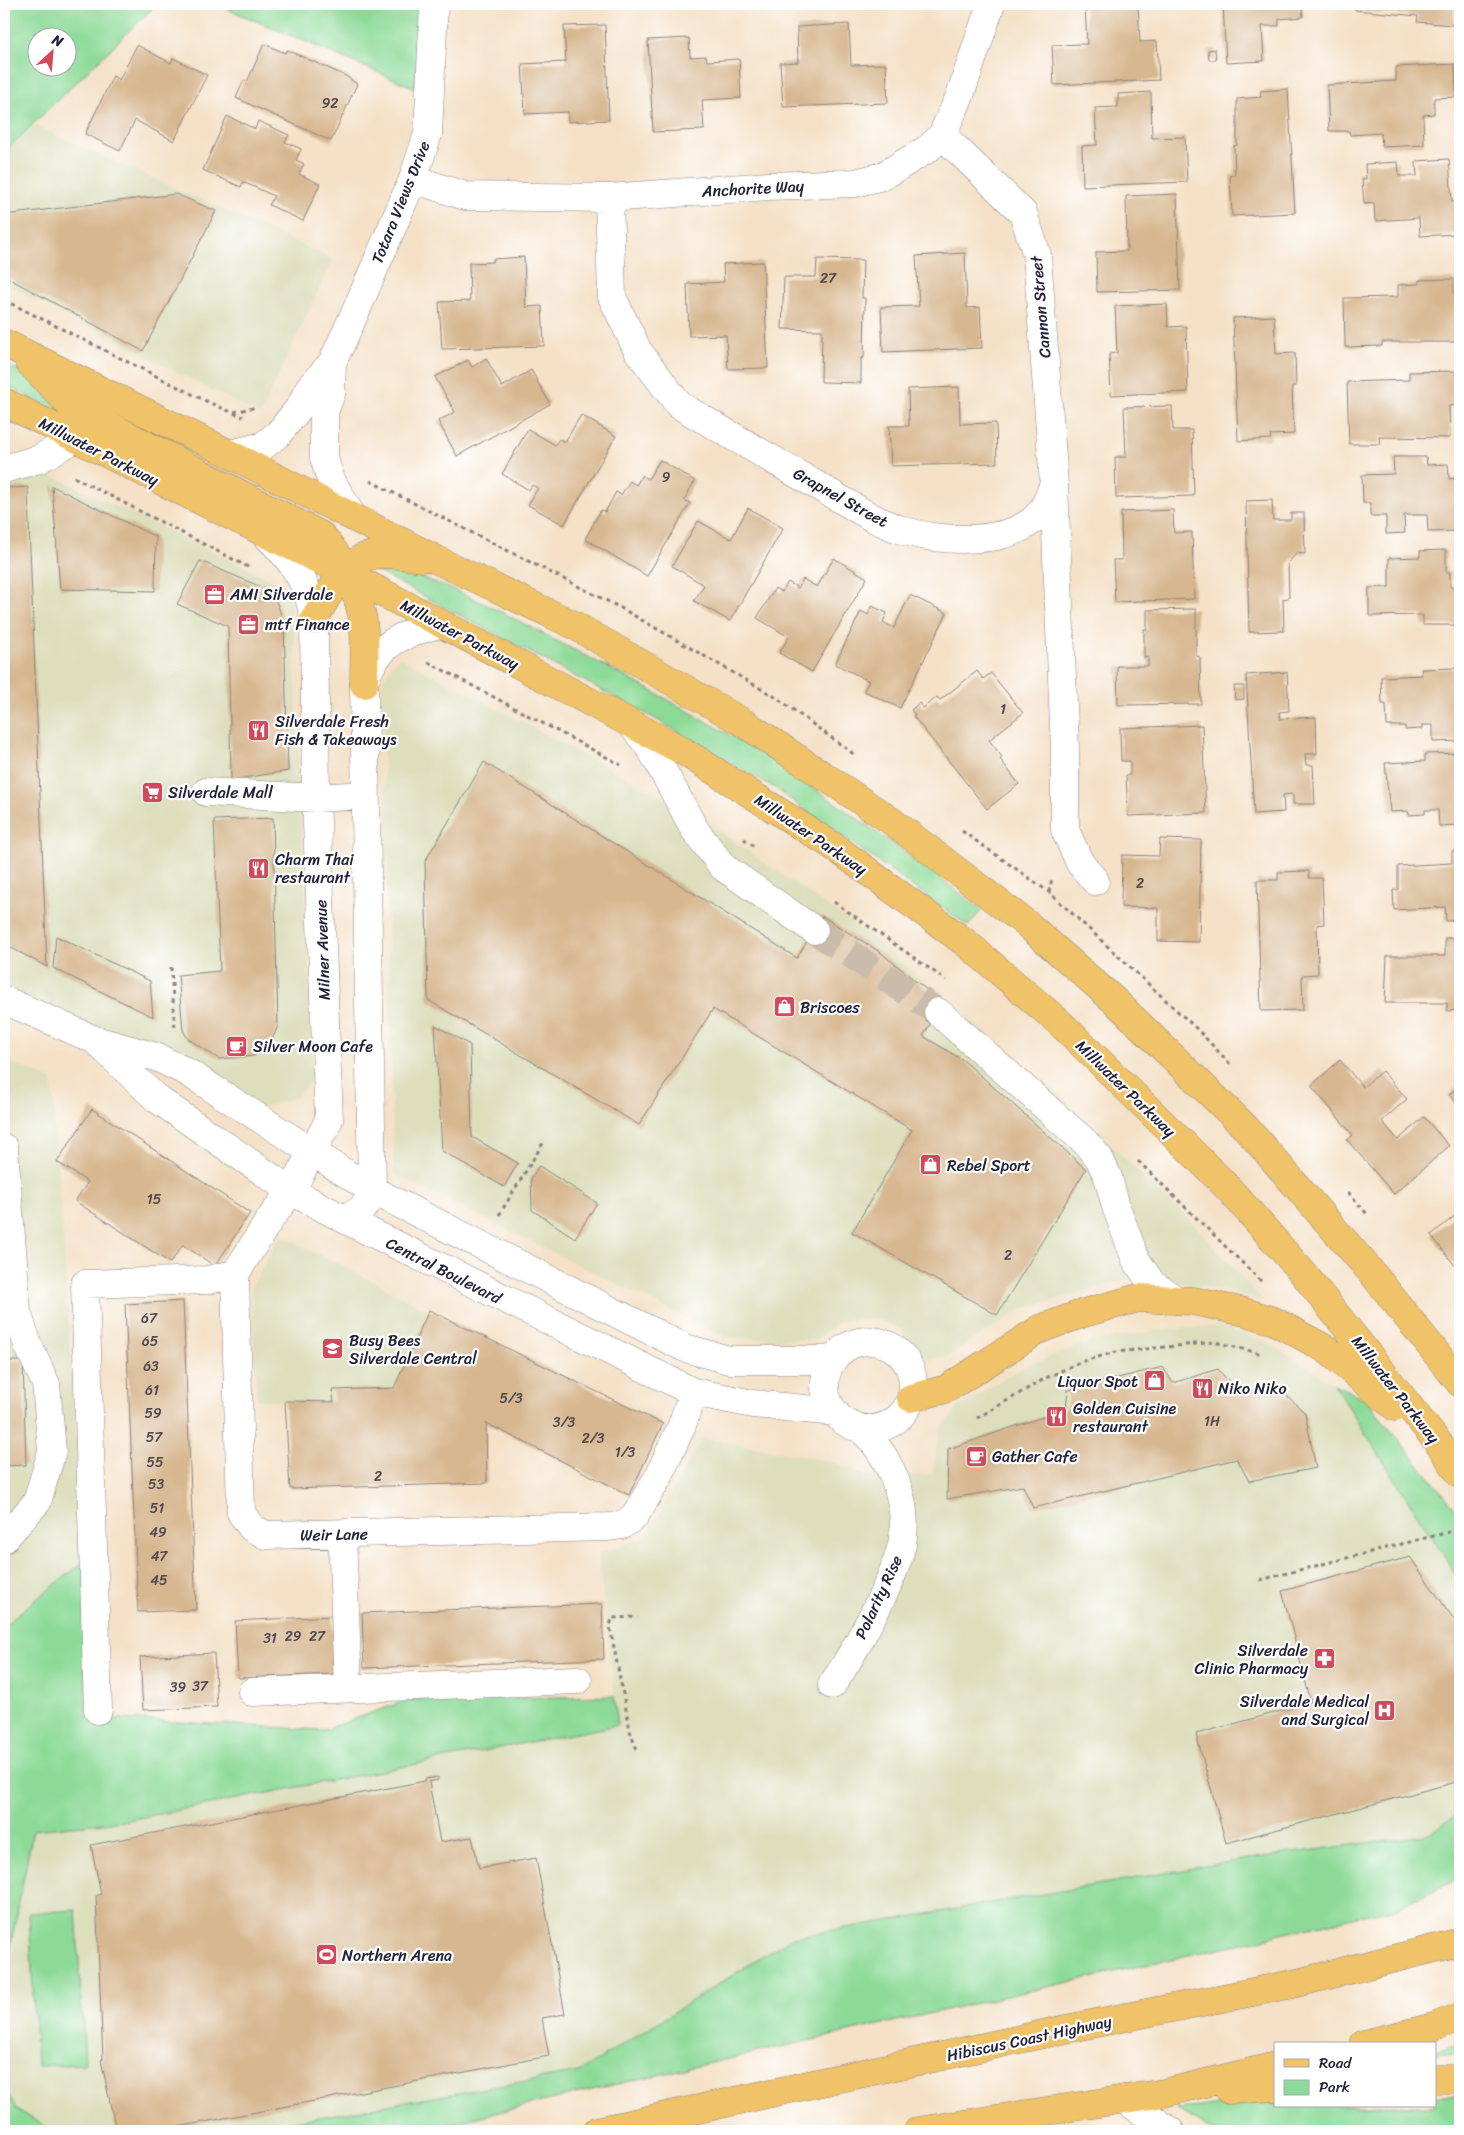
<svg xmlns="http://www.w3.org/2000/svg" width="1464" height="2135" font-family="Sriracha,sans-serif">
  <style>
    .built { fill: #dcdebc }
    .green { fill: #8dda98; stroke: #587e6a; fill-rule: evenodd }
    .building { fill: #d7b790 }
    .lines { fill: none; stroke-linecap: round; stroke-linejoin: round }
    .minor-tunnel { stroke: #cabbab; stroke-width: 28; stroke-dasharray: 28 14; stroke-linecap: butt }
    .minor-casing { stroke: #8b8281; stroke-width: 29 }
    .major-casing { stroke: #8b8281; stroke-width: 29 }
    .path { stroke: #8b8281; stroke-width: 3; stroke-dasharray: 4 4; stroke-linecap: butt }
    .minor { stroke: #fff; stroke-width: 28 }
    .major { stroke: #f0c369; stroke-width: 28 }
    .labels { text-anchor: middle; stroke-width: 4.5; stroke-linejoin: round; paint-order: stroke }
    .number-label { font-size: 14px; fill: #4f4750 }
    .street-label { font-size: 16px; fill: #22223b; stroke: #fff }
    .poi-label { font-size: 16px; fill: #22223b; stroke: #fff; text-anchor: start }
  </style>
  <rect width="100%" height="100%" fill="#fff"/>
  <filter id="ink" filterUnits="userSpaceOnUse"><feTurbulence type="fractalNoise" baseFrequency=".02" numOctaves="2"/><feDisplacementMap in="SourceGraphic" scale="10" xChannelSelector="R" yChannelSelector="G"/><feConvolveMatrix kernelMatrix="1 2 1 2 8 2 1 2 1" color-interpolation-filters="sRGB"/></filter>
  <filter id="wash" filterUnits="userSpaceOnUse"><feTurbulence type="fractalNoise" baseFrequency=".0096" numOctaves="4" result="noise"/><feDisplacementMap in="SourceGraphic" scale="20" xChannelSelector="R" yChannelSelector="G"/><feGaussianBlur stdDeviation="1.12" result="paint"/><feColorMatrix in="noise" values="0 0 0 0 0 0 0 0 0 0 0 0 0 0 0 0 0 1.4 0 .05"/><feComposite in="paint" operator="in"/></filter>
  <g filter="url(#wash)">
    <rect width="100%" height="100%" fill="#f4e1c7"/>
    <!-- built -->
    <path class="built" d="M31,124l302,135 -73,156 -256,-132v-132z
      M4,453l274,130 14,12 21,484 -18,19 -35,10 -256,-118z
      M399,657l289,153 182,126 169,141 149,141 75,83 -48,-13 -81,-11 -114,33 -74,47 -18,2 -30,-31 -23,-9 -35,2 -25,19 -88,-2 -333,-164 -12,-494z
      M4,1060l48,20 33,481 -71,56 -10,11z
      M280,1235l149,75 -35,78 -62,2 2,12 -77,-2 -6,-111z
      M1220,1326l51,18 63,40 126,197v232l-34,22 -185,25 -448,77 -214,135 -342,59h-184l-36,-21 -13,-23v-107l29,-150 90,-9 495,-96 -20,-171 49,-18 56,-98 127,23 37,15 65,-1 8,-45 21,-26 67,-39 60,-23 72,-12z"/>
    <!-- green -->
    <path class="green" d="M4,4h153l-153,148zM38,38h30v30h-30z
      M216,4h205l-6,84z
      M4,363l13,7 46,39 -2,4 -57,-29z
      M371,568c61,4 132,45 186,73 79,41 159,83 234,132 65,43 128,90 191,137l-14,16 -193,-138 -121,-70z
      M1334,1384l31,15 95,115v67z
      M85,1561l1,156 238,13 83,-30 207,-4 4,29 -495,96 -90,9 -29,150v-352l10,-11z
      M1460,1813v65l-63,30 -784,177 -194,46h-182l342,-59 214,-135 448,-77 185,-25z
      M76,1910l9,154 -48,2 -8,-153z
      M1460,2043v12l-25,-1v-2z
      M4,2087l13,23 36,21h-49z
      M1435,2096h25v35h-248l-36,-22 99,-8v5h160z"/>
    <g id="blocks">
      <!-- building -->
      <path class="building" d="M1223,4h79l1,13 -24,2v7h-17l2,35 -38,2z
        M1356,4h99l-2,21 -36,-3 1,-6 -63,-6z
        M1138,5l2,37 17,-1 2,39 -105,5 -2,-40 35,-1 -2,-38z
        M849,24l2,41 35,-1 2,39 -105,4 -3,-44 18,-1 -1,-35z
        M605,25l4,95 -41,2v-10l-43,2 -3,-50 44,-2 -2,-36z
        M689,38l1,19 16,-1 1,5 32,-2 2,39 -39,2 2,30 -51,2 -5,-92z
        M264,44l21,9 2,-3 59,26 11,8 -26,57 -95,-43 8,-18 3,2z
        M137,45l34,18 2,-5 34,17 -33,66 -39,-21 -15,31 -35,-17 28,-58 6,4z
        M1215,49l1,11h-7l-1,-10z
        M1455,64l1,33 -22,1v16l-11,1 1,30 -42,2 -1,-14 -31,2 -1,-4h-20l-2,-46 69,-4v-14z
        M1288,89l7,124 -63,3 -2,-41h5l-1,-29 3,-1v-46l24,-2 -1,-6z
        M1151,92l1,46 33,-1 2,45 -104,4 -1,-40 15,-1 -2,-37 23,-1v-13z
        M227,116l28,13 3,-8 31,14 -4,7 16,7 -5,11 8,4 -5,10 21,10 -17,37 -34,-16 5,-9 -31,-14 -2,5 -38,-17z
        M1449,159l3,43h3l2,32 -37,2 -1,-18 -44,3 -1,-18 -10,1 -2,-25h4l-1,-15 33,-2 1,14h18l-1,-15z
        M176,194l40,17 -73,140 -139,-75v-61z
        M1177,194l3,96 -83,2 -1,-40 31,-1 -1,-55z
        M965,253l2,55 13,-1 2,41 -99,4 -2,-45 38,-1 -3,-50z
        M524,257l2,50 16,-1 2,40 -102,3 -3,-47 31,-1 -1,-38 24,-1v-3z
        M817,259l46,1 -1,38h3l-1,60h-3v25l-40,-1 1,-52 -40,-1 2,-52h32z
        M763,262l5,106 -40,1 -2,-34 -37,1 -2,-52 37,-2 -1,-18z
        M1454,279v15h6v48h-78v4l-37,1 -1,-49 54,-1v-12l21,-1v-4z
        M1167,304l1,23 18,-1 2,66 -77,3 -2,-41 8,-1 -2,-47z
        M1274,316l2,38 19,-1 1,33h-4l2,48 -24,1 1,4 -33,2 -5,-123z
        M486,358l16,29 29,-17 19,34 -93,52 -19,-35 17,-9 -20,-35 33,-17 4,7z
        M1460,371v34l-11,1 1,32 -71,-1 1,7h-31l-2,-62 62,-2v-8z
        M959,387l1,37 36,-1 1,40 -106,3 -2,-40h20l-1,-37z
        M1172,406l1,24h19l2,66 -78,2 -1,-41h11l-2,-50z
        M581,415l35,21 -52,89 -36,-20 10,-17 -6,-3 -3,5 -27,-16 26,-45 27,16 4,-6 6,3z
        M1393,457h33l1,8 21,-1 1,15 11,-1v53l-32,1 -1,-17h-23l1,18 -19,1v-18h-16v-13h-7l-1,-28 32,-1z
        M660,460l35,21 -11,19 6,3 -43,73 -62,-37 16,-29 4,2 11,-20 5,3 9,-14 6,4 6,-10 6,4z
        M52,486l104,51 -1,54 -95,-2z
        M28,487l1,37 18,443 -43,-23v-456z
        M1272,500l1,20h18v-7h13l1,41 -8,-1 -9,10 1,35 -6,1 1,32 -35,1 -3,-131z
        M748,508l35,20 -53,93 -36,-20 10,-16 -32,-19 26,-45 33,18z
        M1173,510l1,23 18,-1 2,67 -79,3 -2,-42h9l-1,-48z
        M1446,550v22h4v15h10v38h-37v-10l-54,1v-28l20,-1v-29l31,-1v-6z
        M834,558l33,20 -55,94 -33,-19 10,-16 -32,-19 18,-30 7,4 6,-10 10,6 5,-9 14,8z
        M200,561l73,31 11,31 4,148 -57,9 -3,-154 -51,-22z
        M910,595l37,18 -47,95 -36,-17 5,-10 -34,-17 26,-53 7,4 4,-9 15,7 -4,9 11,6z
        M1196,609v47l4,1 1,47 -83,1 -1,-39h31v-9l-4,1v-29h3v-19z
        M1459,668l1,73 -27,1v-17h-11v4l-17,1v-4h-18l-1,-22h-4l-1,-27 41,-2 -1,-6z
        M977,671l6,8 8,-6 32,40 -34,27 13,17 -2,2 19,25 -32,25 -74,-93 2,-1 -4,-5 8,-7 4,5 14,-11 3,3z
        M1287,672l2,39 -10,1 1,7 36,-2 1,37h-12l1,11h7l2,39h-22v-10l-10,1 1,17 -30,2 -8,-139z
        M1234,686h10v13l-9,1z
        M1202,725l4,88 -78,3 -2,-41h4v-14h-9l-1,-33z
        M1460,753v72l-21,1 -1,-16h-13v4l-16,1 -1,-4 -18,1 -5,-49 40,-2v-7z
        M484,762l313,196 25,-42 58,36 63,51 -20,33 40,24 123,109 -89,146 -145,-83 60,-102 -199,-121 -74,116 -211,-125 -3,-139z
        M273,818l5,208 -9,21 -15,9 -35,3 -31,-20 -5,-9 -5,-55 42,-4 -6,-151z
        M1160,839l41,1 -2,102 -41,-1v-33l-37,-1 1,-52 37,1z
        M1452,851h8v69l-14,1 -1,-14 -51,3 -1,-20h5v-24l54,-3z
        M1309,871v7h13l2,46 -7,1 1,49 -16,1 1,35 -42,1 -4,-131h21v-8z
        M56,936l94,45 3,36 -100,-49z
        M1445,938h15v72l-13,1v-8h-62l2,-47h58z
        M435,1025l35,20 2,92 46,26 -14,24 -62,-36z
        M1340,1060l23,27 19,-16 25,28 -25,22 16,19 26,-23 25,29 -55,48 -47,-54 6,-5 -42,-49z
        M1460,1084v24l-11,-13z
        M92,1109l158,104 -35,53 -32,-21 -13,18 -95,-62 13,-19 -31,-20z
        M539,1166l58,37 -22,35 -43,-28 -1,-32z
        M1456,1215l4,5v52l-29,-37z
        M183,1301l13,309 -58,2 -13,-308z
        M429,1310l234,114 -34,71 -143,-72 1,60 -197,6 -5,-88 49,1 -2,-12 62,-2z
        M4,1361h19l3,104 -22,1z
        M1163,1367l10,16 45,-14 22,25 36,-9 29,28 11,55 -67,13 -12,-22 -204,49 -10,-22 -76,13 1,-50 118,-40 2,-19z
        M1410,1557l50,71v153l-234,62 -30,-109 115,-31 -29,-112z
        M602,1604l2,55 -240,9 -2,-55z
        M332,1616l3,58 -97,4 -3,-57z
        M214,1653l3,54 -74,3 -3,-53z
        M438,1777v3l-9,2 11,60 32,-5 7,31 57,-10 29,156 -23,4 7,38 -392,75h-41l-15,-71 2,-1 -7,-163 5,-2 -10,-49 334,-64v-2z"/>
    </g>
  </g>
  <g filter="url(#ink)">
    <use href="#blocks" fill-opacity="0" stroke="#8b8281" stroke-width="1"/>
    <g class="lines">
      <!-- minor-tunnel -->
      <path class="minor-tunnel" d="M814,930l124,82"/>
      <defs>
        <path id="minor" d="M942,135l81,78 14,42 17,229 11,266v80l15,33 15,18
          M413,179l52,17 144,2 160,-12 86,-3 28,-7 46,-28 13,-13 17,-37 32,-94
          M609,198l3,99 26,54 41,54 192,112c9,4 18,9 28,12 38,14 118,18 143,-19 5,-7 8,-17 11,-24
          M332,363l-1,31 -7,18v46l7,22 21,36
          M230,454l33,-8 15,-12 22,-27 10,-20 22,-24 23,-50 58,-134 15,-45 6,-130
          M4,469l35,-10 37,-21
          M266,535c26,25 44,49 48,85l2,178 13,322 -38,71 -21,28 -35,55 6,239 11,15 14,7 343,-8 13,-2 12,-8 25,-41 23,-51 11,-33
          M632,725l19,24 44,81 28,37 91,63
          M206,792l110,6 49,-3
          M4,1000l91,40 61,17 31,15 185,118 313,158 44,12h104
          M938,1012l147,130 14,16 9,19 8,30 20,53 16,24 24,16
          M98,1043l59,56 134,92 51,27 351,174 60,12 82,8
          M4,1148l13,164 11,33 18,39 6,67 -15,51 -33,37
          M342,1218c17,-4 25,-11 30,-28l-8,-506c11,-40 39,-51 77,-60
          M825 1385a44 44 0 1 1 88 0a44 44 0 1 1-88 0Z
          M342,1534l6,154
          M832,1685c22,-32 62,-104 70,-141 8,-41 -12,-91 -44,-117
          M252,1692l326,-12
          M98,1710l-13,-426 123,-4 27,-6
          M1124,2099l46,32"/>
        <path id="major" d="M4,343l204,100 229,117 137,65 170,98 146,97 138,105 88,77 130,126 127,146 87,109
          M29,362l42,44 251,130c21,24 40,62 42,94 1,18 0,36 0,54
          M4,402l341,171 338,178 150,95 133,97 94,80 131,128 38,38 74,84 137,172 20,29
          M314,620c10,-19 30,-56 51,-63 18,-6 40,-1 58,1
          M911,1398l35,-9 94,-60 44,-16 54,-15 55,3 52,11 29,9 52,28 69,58
          M1364,2044l69,-17 27,-10
          M1435,2079h25
          M1229,2090l46,-3
          M597,2131l469,-102 227,-45 167,-42
          M918,2131l246,-38 111,-27"/>
      </defs>
      <!-- minor casing -->
      <use href="#minor" class="minor-casing"/>
      <!-- major casing -->
      <use href="#major" class="major-casing"/>
      <!-- path -->
      <path class="path" d="M4,300l206,103 33,14
        M234,412l23,-5
        M74,477l176,91
        M370,481l251,127 156,90 78,57
        M428,662l193,103
        M962,831l87,61 149,138 32,34
        M744,839l11,8
        M1049,892l3,-14
        M834,902l112,78
        M171,967l4,64
        M1138,1161l124,121
        M1348,1192l19,22
        M499,1215l46,-75
        M977,1418l69,-40 34,-16 36,-10 99,-10 47,12
        M1260,1580l189,-48
        M637,1749l-6,-14 -21,-108 2,-9 26,-1"/>
      <!-- minor -->
      <use href="#minor" class="minor"/>
      <!-- major -->
      <use href="#major" class="major"/>
    </g>
  </g>
  <!-- icons -->
  <defs>
    <symbol id="office-square" viewBox="-11 -11 22 22"><rect x="-9" y="-9" width="18" height="18" rx="4" fill="#d1495b" stroke="#fff"/><path d="M-6-3h4V-5.5h4V-3h4V5H-6ZM-1-4.5V-3h2v-1.5ZM-6 0V1H6V0Z" fill="#fff"/></symbol>
    <symbol id="restaurant-square" viewBox="-11 -11 22 22"><rect x="-9" y="-9" width="18" height="18" rx="4" fill="#d1495b" stroke="#fff"/><path d="M-5-6h1v4h1v-4h1v4h1v-4h1v5L-1.5 .5V6h-2V.5L-5-1ZM5-6V6H3V1.5H1.5Q1.5-4 5-6Z" fill="#fff"/></symbol>
    <symbol id="supermarket-square" viewBox="-11 -11 22 22"><rect x="-9" y="-9" width="18" height="18" rx="4" fill="#d1495b" stroke="#fff"/><path d="M-6-5.5h2.5l.6 2H6L4.5 2H-2.5L-4.4-4H-6ZM-1.5 3.2a1.3 1.3 0 1 0 .1 0ZM3 3.2a1.3 1.3 0 1 0 .1 0Z" fill="#fff"/></symbol>
    <symbol id="shop-square" viewBox="-11 -11 22 22"><rect x="-9" y="-9" width="18" height="18" rx="4" fill="#d1495b" stroke="#fff"/><path d="M-5-2.5h2.3a2.7 3.5 0 0 1 5.4 0H5L5.5 6h-11ZM-1.5-2.5h3a1.5 2.3 0 0 0-3 0Z" fill="#fff"/></symbol>
    <symbol id="cafe-square" viewBox="-11 -11 22 22"><rect x="-9" y="-9" width="18" height="18" rx="4" fill="#d1495b" stroke="#fff"/><path d="M-5.5-4.5H6V0H3Q3 3.5 0 3.5H-2.5Q-5.5 3.5-5.5 0ZM3-3.2v2h1.7v-2ZM-6 4.5H4V6H-6Z" fill="#fff"/></symbol>
    <symbol id="school-square" viewBox="-11 -11 22 22"><rect x="-9" y="-9" width="18" height="18" rx="4" fill="#d1495b" stroke="#fff"/><path d="M0-5L7-2L0 1L-7-2ZM-4 1L0 2.5L4 1V4Q0 6-4 4Z" fill="#fff"/></symbol>
    <symbol id="pharmacy-square" viewBox="-11 -11 22 22"><rect x="-9" y="-9" width="18" height="18" rx="4" fill="#d1495b" stroke="#fff"/><path d="M-2-6h4v4h4v4h-4v4h-4v-4h-4v-4h4Z" fill="#fff"/></symbol>
    <symbol id="hospital-square" viewBox="-11 -11 22 22"><rect x="-9" y="-9" width="18" height="18" rx="4" fill="#d1495b" stroke="#fff"/><path d="M-5-5h3v3.5h4V-5h3V5h-3V1.5h-4V5h-3Z" fill="#fff"/></symbol>
    <symbol id="stadium-square" viewBox="-11 -11 22 22"><rect x="-9" y="-9" width="18" height="18" rx="4" fill="#d1495b" stroke="#fff"/><path d="M0-5a6.5 5 0 1 0 0 10a6.5 5 0 1 0 0-10ZM-3.5-1.8h7v3.6h-7Z" fill="#fff"/></symbol>
  </defs>
  <g fill-rule="evenodd">
    <use href="#office-square" x="202" y="582" width="25" height="25"/>
    <use href="#office-square" x="236" y="612" width="25" height="25"/>
    <use href="#restaurant-square" x="246" y="718" width="25" height="25"/>
    <use href="#supermarket-square" x="140" y="780" width="25" height="25"/>
    <use href="#restaurant-square" x="246" y="856" width="25" height="25"/>
    <use href="#shop-square" x="772" y="994" width="25" height="25"/>
    <use href="#cafe-square" x="224" y="1034" width="25" height="25"/>
    <use href="#shop-square" x="918" y="1152" width="25" height="25"/>
    <use href="#school-square" x="320" y="1336" width="25" height="25"/>
    <use href="#shop-square" x="1142" y="1368" width="25" height="25"/>
    <use href="#restaurant-square" x="1190" y="1376" width="25" height="25"/>
    <use href="#restaurant-square" x="1044" y="1404" width="25" height="25"/>
    <use href="#cafe-square" x="964" y="1444" width="25" height="25"/>
    <use href="#pharmacy-square" x="1312" y="1646" width="25" height="25"/>
    <use href="#hospital-square" x="1372" y="1698" width="25" height="25"/>
    <use href="#stadium-square" x="314" y="1942" width="25" height="25"/>
  </g>
  <g class="labels">
    <!-- number labels -->
    <g class="number-label">
      <text x="330" y="108">92</text>
      <text x="828" y="283">27</text>
      <text x="666" y="482">9</text>
      <text x="1003" y="714">1</text>
      <text x="1140" y="888">2</text>
      <text x="154" y="1204">15</text>
      <text x="1008" y="1260">2</text>
      <text x="149" y="1323">67</text>
      <text x="150" y="1346">65</text>
      <text x="151" y="1371">63</text>
      <text x="152" y="1395">61</text>
      <text x="511" y="1403">5/3</text>
      <text x="153" y="1418">59</text>
      <text x="1212" y="1426">1H</text>
      <text x="564" y="1427">3/3</text>
      <text x="154" y="1442">57</text>
      <text x="593" y="1443">2/3</text>
      <text x="625" y="1457">1/3</text>
      <text x="155" y="1467">55</text>
      <text x="378" y="1481">2</text>
      <text x="156" y="1489">53</text>
      <text x="157" y="1513">51</text>
      <text x="158" y="1537">49</text>
      <text x="159" y="1561">47</text>
      <text x="159" y="1585">45</text>
      <text x="293" y="1641">29</text>
      <text x="317" y="1641">27</text>
      <text x="270" y="1643">31</text>
      <text x="200" y="1691">37</text>
      <text x="178" y="1692">39</text>
    </g>
    <!-- street labels -->
    <g class="street-label">
      <text transform="translate(753 188) rotate(-3)" y="6">Anchorite Way</text>
      <text transform="translate(400 202) rotate(-68)" y="6">Totara Views Drive</text>
      <text transform="translate(1040 307) rotate(-95)" y="6">Cannon Street</text>
      <text transform="translate(99 451) rotate(27)" y="6">Millwater Parkway</text>
      <text transform="translate(841 497) rotate(29)" y="6">Grapnel Street</text>
      <text transform="translate(460 634) rotate(28)" y="6">Millwater Parkway</text>
      <text transform="translate(811 834) rotate(34)" y="6">Millwater Parkway</text>
      <text transform="translate(322 950) rotate(-92)" y="6">Milner Avenue</text>
      <text transform="translate(1126 1088) rotate(44)" y="6">Millwater Parkway</text>
      <text transform="translate(444 1270) rotate(27)" y="6">Central Boulevard</text>
      <text transform="translate(1396 1389) rotate(52)" y="6">Millwater Parkway</text>
      <text transform="translate(334 1534) rotate(-1)" y="6">Weir Lane</text>
      <text transform="translate(878 1597) rotate(-65)" y="6">Polarity Rise</text>
      <text transform="translate(1029 2038) rotate(-12)" y="6">Hibiscus Coast Highway</text>
    </g>
    <!-- poi labels -->
    <g class="poi-label">
      <text x="230" y="600">AMI Silverdale</text>
      <text x="265" y="630">mtf Finance</text>
      <text x="275" y="727">Silverdale Fresh<tspan x="275" dy="18">Fish &amp; Takeaways</tspan></text>
      <text x="168" y="798">Silverdale Mall</text>
      <text x="275" y="865">Charm Thai<tspan x="275" dy="18">restaurant</tspan></text>
      <text x="800" y="1013">Briscoes</text>
      <text x="253" y="1052">Silver Moon Cafe</text>
      <text x="947" y="1171">Rebel Sport</text>
      <text x="349" y="1346">Busy Bees<tspan x="349" dy="18">Silverdale Central</tspan></text>
      <text x="1138" y="1387" text-anchor="end">Liquor Spot</text>
      <text x="1218" y="1394">Niko Niko</text>
      <text x="1073" y="1414">Golden Cuisine<tspan x="1073" dy="18">restaurant</tspan></text>
      <text x="992" y="1462">Gather Cafe</text>
      <text x="1308" y="1656" text-anchor="end">Silverdale<tspan x="1308" dy="18">Clinic Pharmacy</tspan></text>
      <text x="1369" y="1707" text-anchor="end">Silverdale Medical<tspan x="1369" dy="18">and Surgical</tspan></text>
      <text x="342" y="1961">Northern Arena</text>
    </g>
  </g>
  <!-- margin -->
  <rect width="1464" height="2135" fill="none" stroke="#fff" stroke-width="20"/>
  <!-- legend -->
  <rect x="1274" y="2042" width="162" height="65" fill="#ffffff" stroke="#a7a7b1"/>
  <rect x="1284" y="2059" width="25" height="8" fill="#f0c369" stroke="#a7a7b1"/>
  <text x="1319" y="2068" font-size="15" fill="#22223b">Road</text>
  <rect x="1284" y="2080" width="25" height="15" fill="#8dda98" stroke="#a7a7b1"/>
  <text x="1319" y="2092" font-size="15" fill="#22223b">Park</text>
  <!-- north arrow -->
  <g transform="translate(52 52) rotate(26)"><circle r="24" fill="#ffffff" stroke="#a7a7b1"/>
  <path d="M0-4L9 19L0 12L-9 19Z" fill="#d1495b"/>
  <text y="-8" font-size="14" font-weight="bold" text-anchor="middle" fill="#22223b">N</text>
  </g>
</svg>
